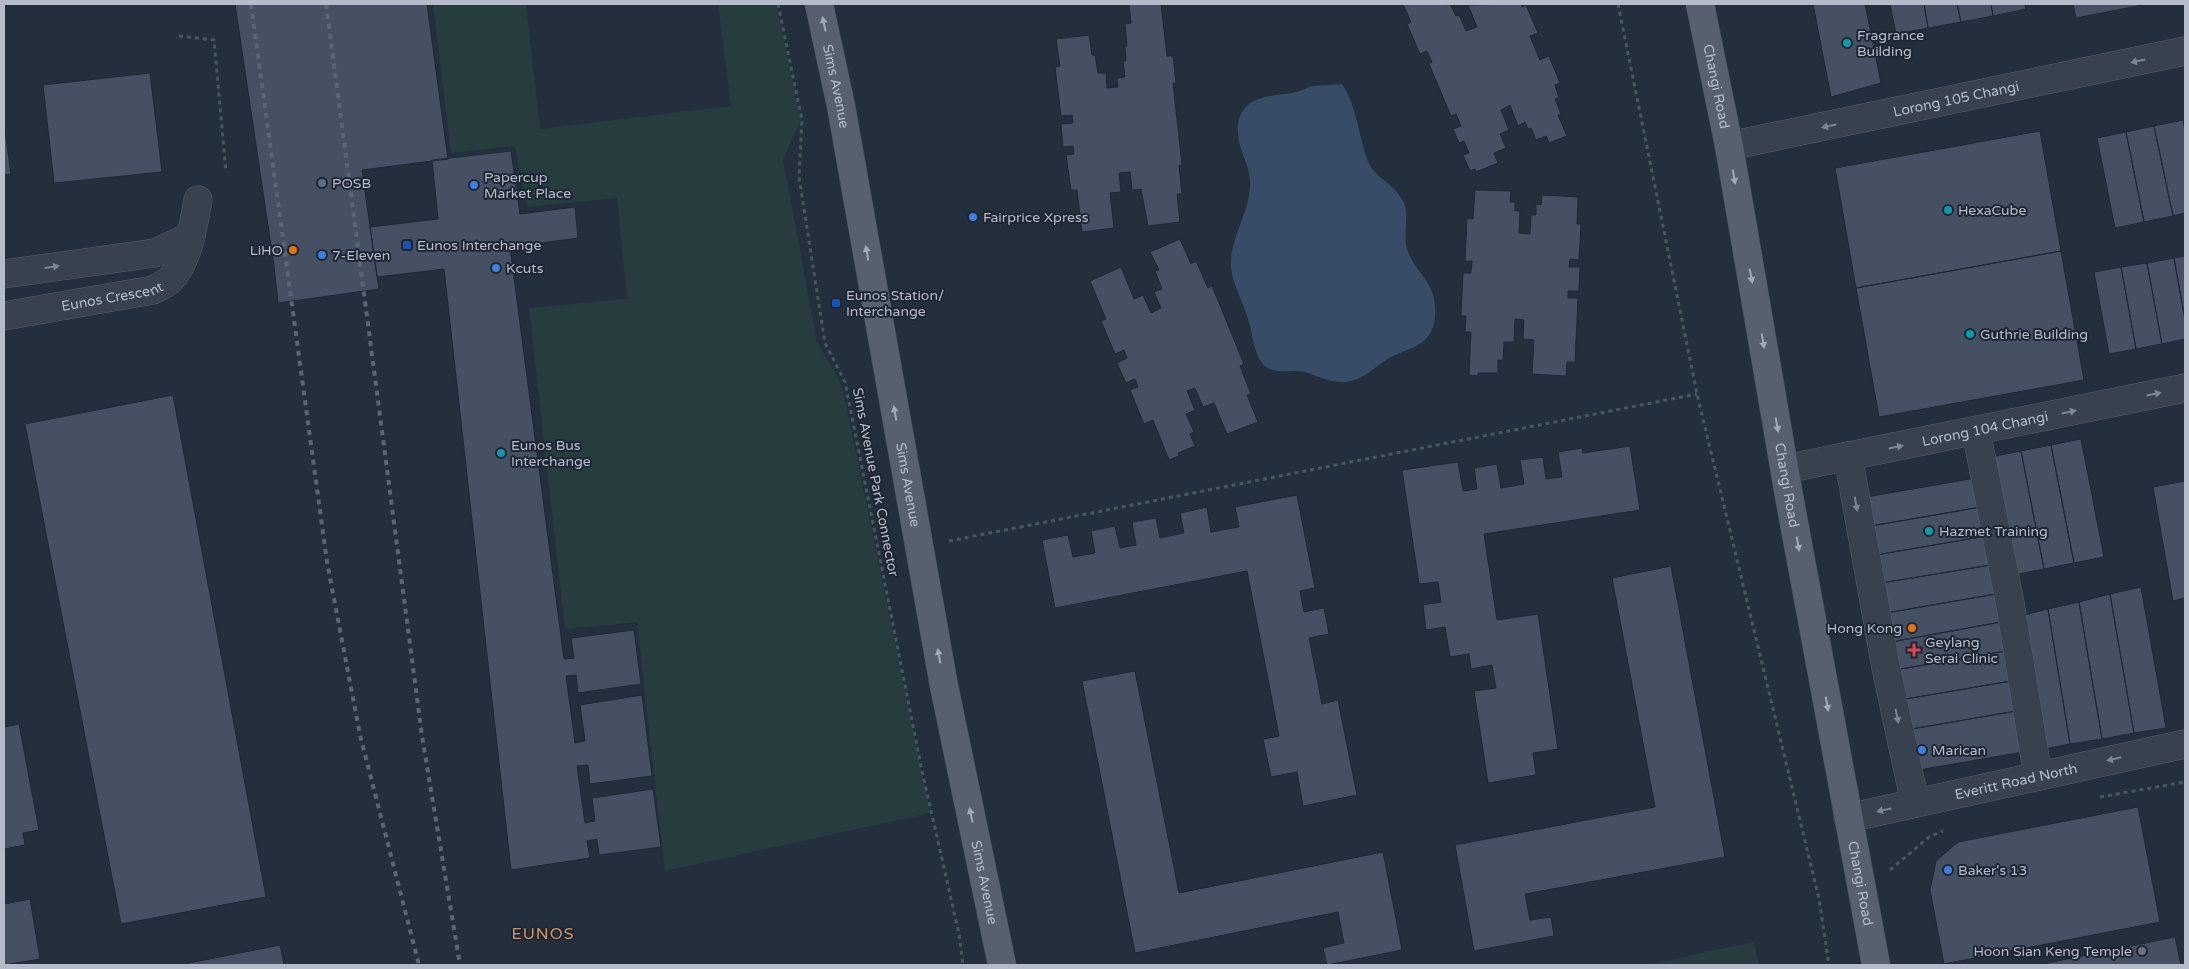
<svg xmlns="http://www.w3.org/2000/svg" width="2189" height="969" font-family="'Varela Round',sans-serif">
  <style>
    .green { fill: #263c3f }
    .water { fill: #394c67 }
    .building { fill: #455162; stroke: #1f2835 }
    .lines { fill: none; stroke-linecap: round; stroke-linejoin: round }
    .minor-casing { stroke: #565f6c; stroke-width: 29 }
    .major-casing { stroke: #414a57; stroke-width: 29 }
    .path { stroke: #44595c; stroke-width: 3; stroke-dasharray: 4 4; stroke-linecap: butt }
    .minor { stroke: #38414e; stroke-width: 28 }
    .major { stroke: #56606e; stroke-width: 28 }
    .rail { stroke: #5a6575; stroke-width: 4; stroke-dasharray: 5 5; stroke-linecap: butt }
    .oneway { fill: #a1aab7 }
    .oneway2 { fill: #7c8592 }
    .culture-dot { fill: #0f9aa8; stroke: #1d2633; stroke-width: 2 }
    .service-dot { fill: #5c6f8a; stroke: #1d2633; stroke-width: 2 }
    .shop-dot { fill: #3f7fe0; stroke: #1d2633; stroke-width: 2 }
    .transit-dot { fill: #1a4fb4; stroke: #1d2633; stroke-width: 2 }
    .food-dot { fill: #e8710a; stroke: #1d2633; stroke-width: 2 }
    .health-dot { fill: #e0444e; stroke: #1d2633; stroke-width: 2 }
    .worship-dot { fill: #6b7280; stroke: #1d2633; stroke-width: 2 }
    .labels { text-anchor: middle; stroke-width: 4; stroke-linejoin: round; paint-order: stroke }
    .poi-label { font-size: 14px; fill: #b4bcc9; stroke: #1d2633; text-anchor: start }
    .street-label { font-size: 14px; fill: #b4bcc9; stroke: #1d2633 }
    .quarter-label { font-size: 16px; letter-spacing: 1px; fill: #d59563; stroke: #1d2633 }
  </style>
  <rect width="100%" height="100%" fill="#242f3e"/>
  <!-- green -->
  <path class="green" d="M433,4h93l14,125 191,-23 -13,-102h58l25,116 -18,39 34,183 20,34 6,14 87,423 -265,58 -28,-249 -72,7 -36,-321 98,-9 -10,-101 -90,9 -12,-61 -64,7z
    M1754,942l5,23h-113z"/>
  <!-- water -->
  <path class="water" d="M1342,84c15,23 16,49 25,75 7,20 27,23 37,44 5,12 0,29 2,42 7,30 32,34 29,71 -2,28 -22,31 -42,40 -18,9 -29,26 -51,26 -17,0 -29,-10 -45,-11 -12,0 -26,3 -35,-8 -8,-10 -9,-27 -13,-40 -4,-18 -16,-37 -18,-55 -2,-30 20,-56 19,-86 0,-17 -11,-31 -12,-48 -1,-10 1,-20 8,-27 12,-13 35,-11 51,-15 6,-2 11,-5 16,-6 10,-1 20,-1 29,-2z"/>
  <!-- building -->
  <path class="building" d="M235,4h192l21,155 -86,11 17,119 -101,14 -4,-37z
    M1129,4h32l6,52h6l3,27h-3l9,82h-3l3,29h-5l3,28 -32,4 -7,-37 -9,1 -2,-18 -11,1 2,19 -11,1 4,35 -32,4 -5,-42h-6l-5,-35 8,-1 -1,-8 -10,1 -2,-23 12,-1 -1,-8 -11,1 -6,-49 5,-1 -4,-27 33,-4 3,20h3l3,18h8l1,15 11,-1 -1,-9 8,-1 -2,-16h3l-1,-15h2l-2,-22 6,-1z
    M1403,4h43l1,1 3,-1 6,12 3,-1 7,16 11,-4 -9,-22 53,-1 1,3 4,-2 12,28 -8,3 10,24 9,-4 11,27 -5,2 4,13 -4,1 6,15 -3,1 9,21 -18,7 -3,-7 -10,4 -5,-12 -3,1 -3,-7 -7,4 -8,-21 -9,5 8,20 -9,4 6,14 -12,5 4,10 -22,9 -1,-3 -5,2 -7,-16 6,-2 -5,-12 -5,2 -6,-14 8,-3 -5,-12 -5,2 -22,-52 3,-2 -5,-11 -7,3 -13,-30 4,-2z
    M1813,4h52l16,79 -50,14z
    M1890,4h34l4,24 -32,6z
    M1924,4h33l4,18 -33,6z
    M1957,4h34l2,12 -32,6z
    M1991,4h34l1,5 -33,7z
    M2073,4h75l-72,14z
    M150,73l12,99 -108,11 -11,-98z
    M2183,120l2,12v81l-12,3 -19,-90z
    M4,123l7,51 -7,1z
    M2154,126l19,90 -29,6 -18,-90z
    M2040,131l21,120 -205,37 -21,-120z
    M2126,132l18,90 -29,6 -18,-90z
    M511,151l9,63 55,-7 3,31 -68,9 54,412 10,-1 -3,-20 63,-8 7,54 -63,9 -2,-18 -10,1 9,67 10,-2 -5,-36 62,-10 10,81 -62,8 -2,-19 -11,1 8,57 10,-2 -3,-23 61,-9 8,58 -62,8 -2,-16 -10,2 3,17 -79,12 -67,-601 -67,8 -7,-50 68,-8 -6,-59z
    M1475,190l36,1 -1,11h5v9h5l-1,22 11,1 1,-19h5v-11l5,1 1,-10 36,2 -1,27h4l-2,36 -9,-1 -1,8h11l-1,24h-11v7h10l-3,64h-8l-1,14 -34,-2 2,-34 -11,-1 1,-19 -9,-1 -1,23h-10l-1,19 -5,-1v13h-20v3l-9,-1 2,-43h-6l1,-16h-5l2,-43h8l1,-12h-7l2,-43 6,1z
    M1180,239l11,25 5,-3 12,27 4,-2 32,78 -4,2 11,28 -4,1 11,27 -31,12 -13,-31 -11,4 -8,-19 -8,3 8,19 -9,4 8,18 -4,2 5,12 -17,7 1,3 -10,4 -16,-40 -9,4 -14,-34 8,-3 -3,-8 -9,4 -9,-20 10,-5 -3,-8 -9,4 -14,-33 5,-2 -16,-38 31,-14 13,32 9,-4 8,18 10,-5 -7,-16 8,-3 -7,-18 4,-1 -9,-18z
    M2061,251l23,129 -205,37 -23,-129z
    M2185,256v64l-11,-62z
    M2174,258l11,62v19l-23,5 -15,-81z
    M2147,263l15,81 -26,5 -15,-82z
    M2121,267l15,82 -27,5 -15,-82z
    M173,395l93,502 -145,27 -96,-500z
    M2081,439l23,118 -30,6 -23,-118z
    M2051,445l23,118 -30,6 -23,-118z
    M1630,446l10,64 -156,24 13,86 41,-6 20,135 -25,4 3,22 -48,8 -14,-92 22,-3 -4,-23 -21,4 -2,-15 -19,3 -5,-30 -19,3 -3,-25 18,-3 -3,-20 -19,2 -17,-114 56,-8 5,29 14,-2 -3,-21 23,-4 4,24 23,-4 -4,-24 23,-3 3,22 16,-2 -4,-25 24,-4 1,5z
    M2021,451l23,118 -30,6 -23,-118z
    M1976,478l5,29 -110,19 -5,-29z
    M2185,481v117l-12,3 -20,-114z
    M1297,495l18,93 -15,3 4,21 20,-4 5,26 -20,4 13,66 16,-4 19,95 -54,11 -6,-34 -26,5 -8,-38 16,-3 -32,-165 -192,37 -13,-68 26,-5 5,22 22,-4 -4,-22 24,-5 5,22 16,-3 -4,-23 24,-4 4,20 24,-5 -4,-20 27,-6 4,25 28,-5 -4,-20z
    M1981,507l5,29 -110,19 -5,-29z
    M1986,536l5,29 -110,18 -5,-28z
    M1991,565l5,29 -110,19 -5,-30z
    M1671,566l54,291 -200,37 5,26 21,-3 3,19 -80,15 -19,-106 200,-38 -43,-229z
    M2141,587l25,141 -32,5 -24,-139z
    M1996,594l5,28 -110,20 -5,-29z
    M2110,594l24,139 -32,6 -23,-137z
    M2079,602l23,137 -32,5 -22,-135z
    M2048,609l22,135 -31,6 -22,-133z
    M2001,622l5,29 -111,19 -4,-28z
    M2006,651l5,30 -111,19 -5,-30z
    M1135,671l44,222 204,-41 19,98 -75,15 -4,-17 21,-5 -6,-31 -203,41 -53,-272z
    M2011,681l5,30 -110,19 -6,-30z
    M2016,711l7,41 -110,19 -7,-41z
    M19,724l20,106 -16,3 2,12 -21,4v-122z
    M2138,807l22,115 -216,42 -14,-74 6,-29 22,-19z
    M30,899l10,60 -36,6v-61z
    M2175,937l6,28h-143z
    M280,945l4,20h-105z"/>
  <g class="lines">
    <defs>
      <g id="minor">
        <path id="s1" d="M1729,146l456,-95"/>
        <path d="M4,274l151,-21 36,-17"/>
        <path id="s2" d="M4,316l149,-26c5,-3 13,-6 17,-10 19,-20 23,-54 28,-80"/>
        <path d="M1976,431l34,172 28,173"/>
        <path d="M1848,456l38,212 29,135"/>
        <path id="s3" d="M1785,469l400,-81"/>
        <path id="s4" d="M1848,818l337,-74"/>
      </g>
      <g id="major">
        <path id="s5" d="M819,4l22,102 103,580 58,279"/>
        <path id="s6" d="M1700,4l29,142 60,350 87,469"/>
      </g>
    </defs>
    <!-- minor casing -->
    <use href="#minor" class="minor-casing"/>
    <!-- major casing -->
    <use href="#major" class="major-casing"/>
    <!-- path -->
    <path class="path" d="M778,4l24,116 -3,57 26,166 20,39 77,389 37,163 4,31
      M1618,4l79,390 122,505 10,66
      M179,36l35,4 12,132
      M949,541l748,-147
      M2100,797l85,-15
      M1890,870l39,-33 14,-6"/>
    <!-- minor -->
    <use href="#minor" class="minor"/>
    <!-- major -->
    <use href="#major" class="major"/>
    <!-- rail -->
    <path class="rail" d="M251,4l76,558 33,173 59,230
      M326,4l96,732 38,229"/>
  </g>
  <!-- one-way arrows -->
  <defs><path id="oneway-solid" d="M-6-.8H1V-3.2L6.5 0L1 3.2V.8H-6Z" transform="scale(1.25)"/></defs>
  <g class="oneway">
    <use href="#oneway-solid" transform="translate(824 24) rotate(-102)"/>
    <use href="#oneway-solid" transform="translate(1734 177) rotate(81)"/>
    <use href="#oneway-solid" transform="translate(867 253) rotate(-100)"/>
    <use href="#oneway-solid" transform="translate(1751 276) rotate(79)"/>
    <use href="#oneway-solid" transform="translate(1763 341) rotate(80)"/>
    <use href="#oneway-solid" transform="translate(895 413) rotate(-100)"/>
    <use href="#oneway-solid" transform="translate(1777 425) rotate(80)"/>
    <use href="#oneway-solid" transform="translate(1798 544) rotate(80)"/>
    <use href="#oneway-solid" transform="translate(939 656) rotate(-100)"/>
    <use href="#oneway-solid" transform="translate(1827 704) rotate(80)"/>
    <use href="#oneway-solid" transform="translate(971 815) rotate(-102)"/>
  </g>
  <g class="oneway2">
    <use href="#oneway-solid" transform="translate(2138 61) rotate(168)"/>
    <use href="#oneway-solid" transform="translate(1829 126) rotate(168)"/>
    <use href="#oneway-solid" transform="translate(52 267) rotate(-8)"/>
    <use href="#oneway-solid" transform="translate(2154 394) rotate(-11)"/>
    <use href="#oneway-solid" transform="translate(2069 412) rotate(-12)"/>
    <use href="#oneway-solid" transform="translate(1896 447) rotate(-11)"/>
    <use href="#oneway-solid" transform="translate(1856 504) rotate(80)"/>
    <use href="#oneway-solid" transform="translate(1897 716) rotate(78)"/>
    <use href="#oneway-solid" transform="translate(2114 759) rotate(167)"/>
    <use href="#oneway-solid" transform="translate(1884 810) rotate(168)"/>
  </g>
  <!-- markers -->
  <g class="culture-dot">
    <circle cx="1847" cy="43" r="5"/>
    <circle cx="1948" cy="210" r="5"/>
    <circle cx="1970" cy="334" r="5"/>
    <circle cx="501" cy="453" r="5"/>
    <circle cx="1929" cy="531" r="5"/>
  </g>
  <circle class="service-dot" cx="322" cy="183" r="5"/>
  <g class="shop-dot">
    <circle cx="474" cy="185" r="5"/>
    <circle cx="973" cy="217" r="5"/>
    <circle cx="322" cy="255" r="5"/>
    <circle cx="496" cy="268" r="5"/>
    <circle cx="1922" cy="750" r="5"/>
    <circle cx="1948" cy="870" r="5"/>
  </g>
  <g class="transit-dot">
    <rect x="402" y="240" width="10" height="10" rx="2.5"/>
    <rect x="831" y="298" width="10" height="10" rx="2.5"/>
  </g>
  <g class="food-dot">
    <circle cx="293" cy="250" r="5"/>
    <circle cx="1912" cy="628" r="5"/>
  </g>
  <path class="health-dot" d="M1911.5 642.5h5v5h5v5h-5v5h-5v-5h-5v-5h5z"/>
  <circle class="worship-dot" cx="2142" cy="951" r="5"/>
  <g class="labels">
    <!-- poi labels -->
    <g class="poi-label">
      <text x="1857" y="40">Fragrance<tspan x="1857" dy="16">Building</tspan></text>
      <text x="484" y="182">Papercup<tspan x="484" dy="16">Market Place</tspan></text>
      <text x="332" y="188">POSB</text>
      <text x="1958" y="215">HexaCube</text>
      <text x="983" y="222">Fairprice Xpress</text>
      <text x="417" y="250">Eunos Interchange</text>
      <text x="283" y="255" text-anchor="end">LiHO</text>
      <text x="332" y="260">7-Eleven</text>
      <text x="506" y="273">Kcuts</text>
      <text x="846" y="300">Eunos Station/<tspan x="846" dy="16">Interchange</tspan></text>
      <text x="1980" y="339">Guthrie Building</text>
      <text x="511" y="450">Eunos Bus<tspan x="511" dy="16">Interchange</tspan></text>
      <text x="1939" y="536">Hazmet Training</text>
      <text x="1902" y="633" text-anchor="end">Hong Kong</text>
      <text x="1925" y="647">Geylang<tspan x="1925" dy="16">Serai Clinic</tspan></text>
      <text x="1932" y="755">Marican</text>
      <text x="1958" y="875">Baker's 13</text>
      <text x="2132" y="956" text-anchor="end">Hoon Sian Keng Temple</text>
    </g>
    <!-- street labels -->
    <g class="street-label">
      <text dy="5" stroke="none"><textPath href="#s6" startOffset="84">Changi Road</textPath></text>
      <text dy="5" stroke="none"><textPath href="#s5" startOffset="84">Sims Avenue</textPath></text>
      <text dy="5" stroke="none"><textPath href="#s1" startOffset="232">Lorong 105 Changi</textPath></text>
      <text dy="5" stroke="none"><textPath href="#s2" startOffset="110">Eunos Crescent</textPath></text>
      <text dy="5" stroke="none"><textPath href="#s3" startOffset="204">Lorong 104 Changi</textPath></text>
      <text transform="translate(876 482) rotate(79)" y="5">Sims Avenue Park Connector</text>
      <text dy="5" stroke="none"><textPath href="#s5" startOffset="489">Sims Avenue</textPath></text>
      <text dy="5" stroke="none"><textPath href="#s6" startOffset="489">Changi Road</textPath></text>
      <text dy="5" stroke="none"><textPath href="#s4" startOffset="172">Everitt Road North</textPath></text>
      <text dy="5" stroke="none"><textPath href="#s5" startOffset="894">Sims Avenue</textPath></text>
      <text dy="5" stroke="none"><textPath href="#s6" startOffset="894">Changi Road</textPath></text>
    </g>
    <!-- quarter labels -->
    <g class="quarter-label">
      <text x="543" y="939">EUNOS</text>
    </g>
  </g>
  <!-- border -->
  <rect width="2189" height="969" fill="none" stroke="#b4bcc9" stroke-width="10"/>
</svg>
